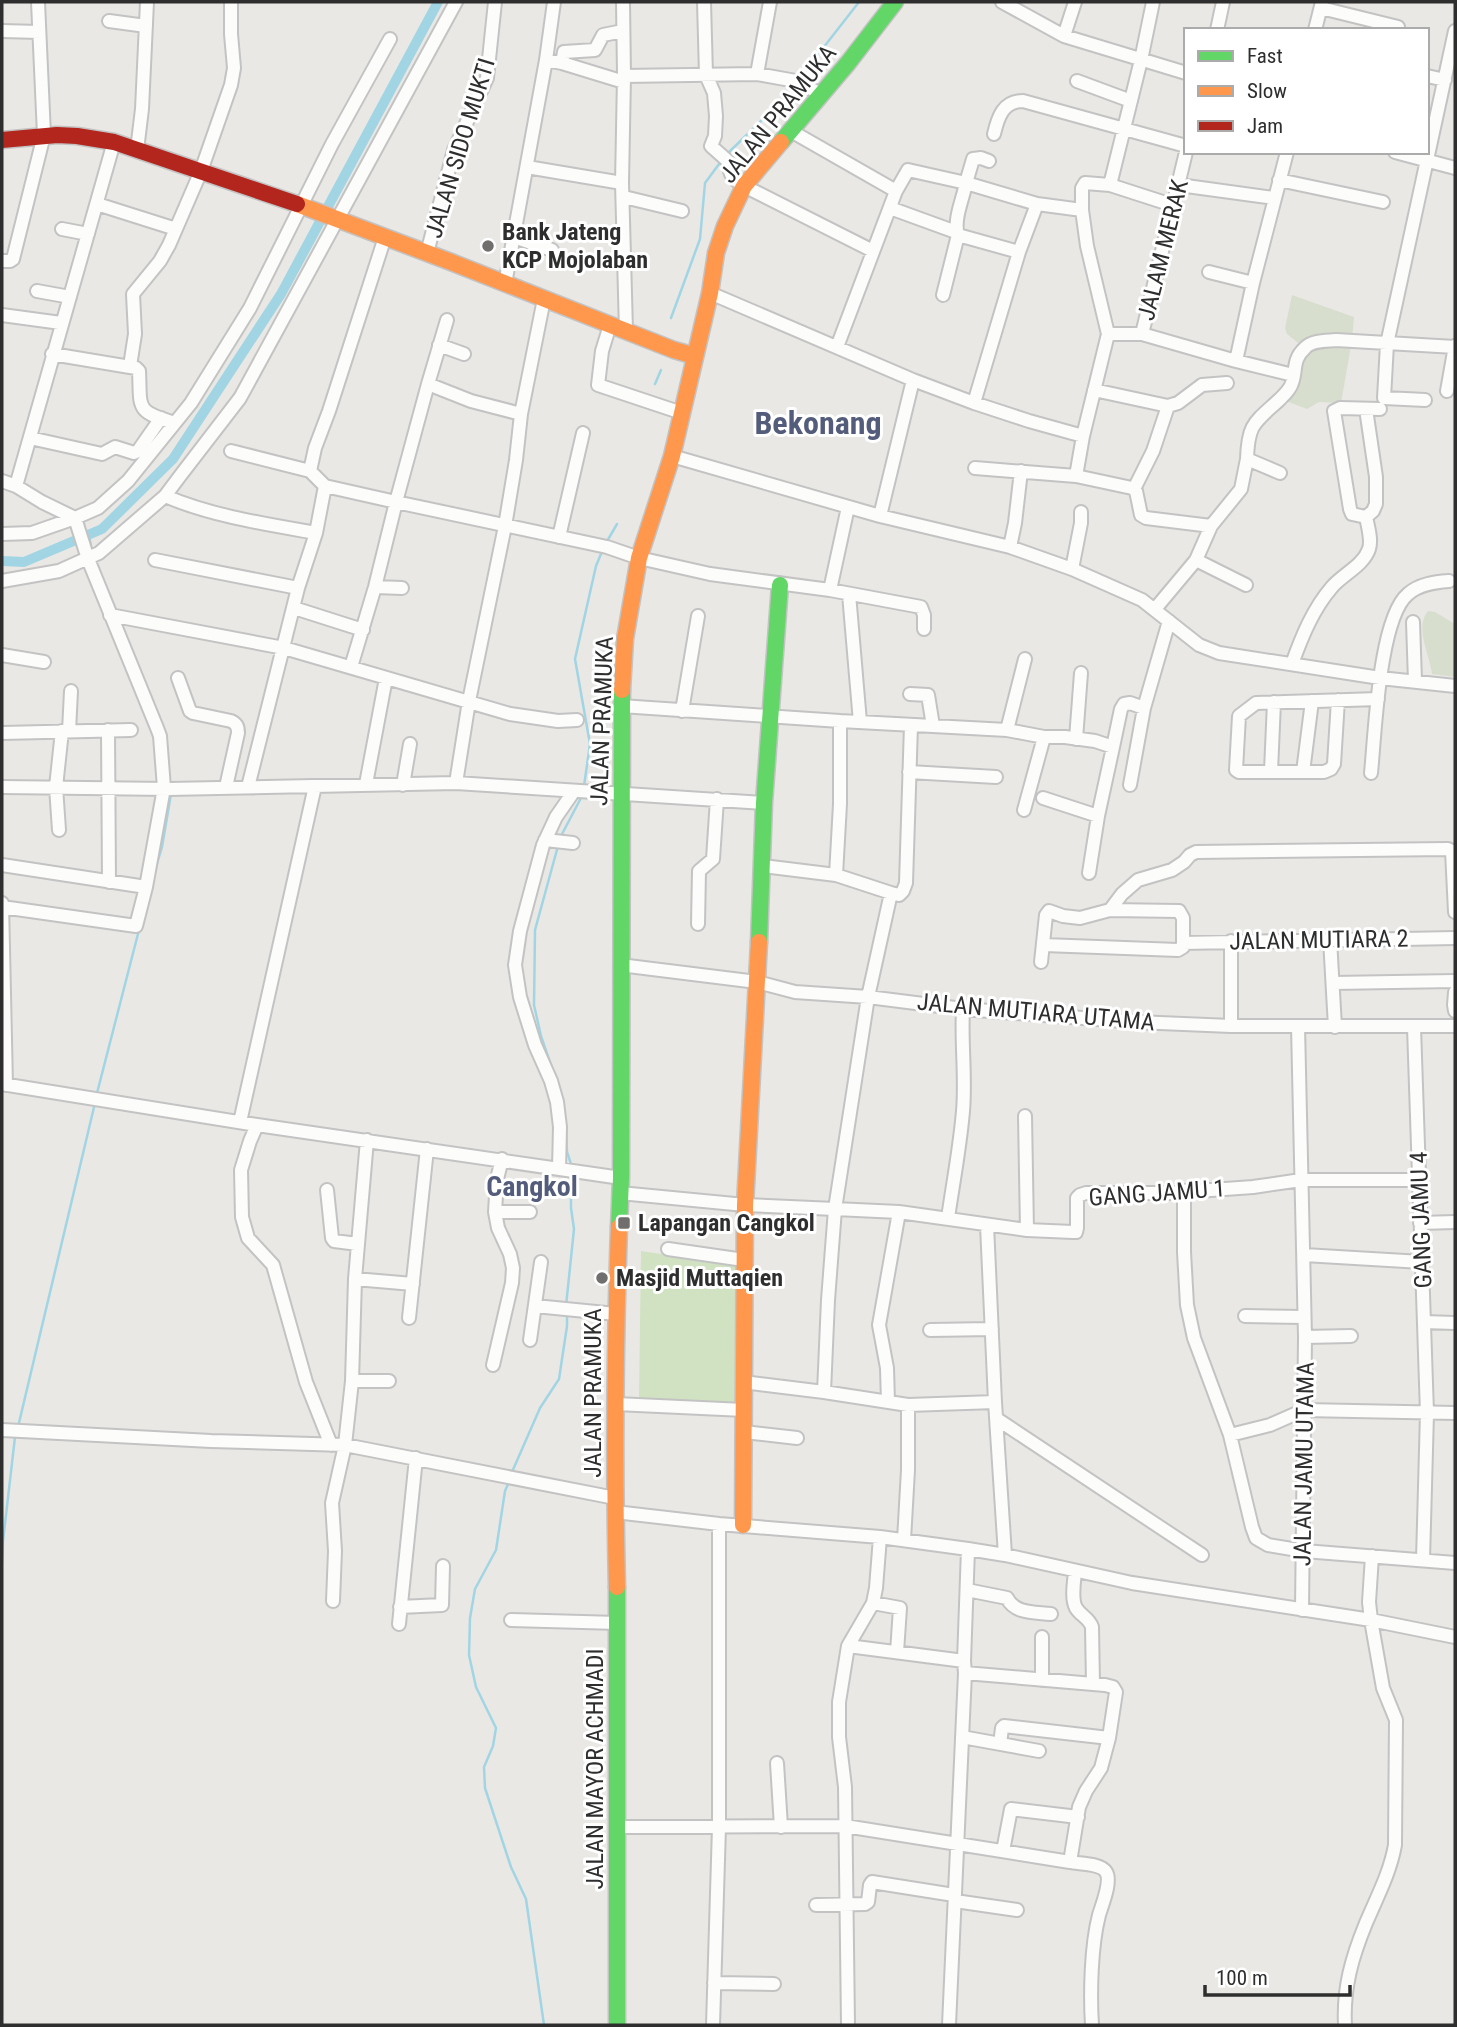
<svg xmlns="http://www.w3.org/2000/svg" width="1457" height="2027" font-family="'Roboto Condensed',sans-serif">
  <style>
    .green { fill: #d0e2c2 }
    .cemetery { fill: #d8dece }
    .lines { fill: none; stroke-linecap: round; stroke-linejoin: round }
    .stream { stroke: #a2d5e3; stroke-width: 2.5 }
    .canal { stroke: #a2d5e3; stroke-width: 10 }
    .street-casing { stroke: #c3c3c3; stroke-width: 16 }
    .fast-casing { stroke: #c3c3c3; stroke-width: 19 }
    .slow-casing { stroke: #c3c3c3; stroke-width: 19 }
    .jam-casing { stroke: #c3c3c3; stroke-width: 19 }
    .street { stroke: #fcfcfb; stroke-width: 12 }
    .fast { stroke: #63d668; stroke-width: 16 }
    .slow { stroke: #ff974d; stroke-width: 16 }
    .jam { stroke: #b3261e; stroke-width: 16 }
    .poi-dot { fill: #706f6e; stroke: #fff; stroke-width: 2.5 }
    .labels { text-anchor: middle; stroke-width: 6; stroke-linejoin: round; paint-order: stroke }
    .street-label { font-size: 24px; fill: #2e2e2e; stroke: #fff }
    .poi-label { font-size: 24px; font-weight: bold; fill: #2e2e2e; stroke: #fff; text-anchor: start }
    .quarter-label { font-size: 28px; font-weight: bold; fill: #535c7a; stroke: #fff }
    .district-label { font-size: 32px; font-weight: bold; fill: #535c7a; stroke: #fff }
  </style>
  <rect width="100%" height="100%" fill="#eae8e5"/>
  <!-- green -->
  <path class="green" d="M641,1251l98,15v139l-100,-6z"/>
  <!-- cemetery -->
  <path class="cemetery" d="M1292,295l62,22 -2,23 -50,6 -15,-12 -2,-6z
    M1320,344l31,2 -10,57 -22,-1 -12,7 -24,-9 13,-8c2,-20 4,-40 24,-48z
    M1428,611l7,1 20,12v53l-23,-3c-2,-19 -18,-46 -4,-63z"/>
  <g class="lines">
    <!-- stream -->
    <path class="stream" d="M801,81l8,-15 50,-64
      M726,155l71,-69
      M671,318l29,-79 5,-56 17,-23
      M655,384l6,-14
      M89,535l2,12
      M606,543l11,-19
      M584,786l6,-42 -15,-85 21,-93 7,-17
      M561,836l21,-40
      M155,870l7,-23 9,-53
      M553,1071l-12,-35 -7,-31 1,-75 23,-84
      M96,1097l43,-167
      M566,1129l1,23 5,15
      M566,1306l8,-77 -3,-21v-35
      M18,1427l77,-324
      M512,1472l28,-64 19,-29 8,-53v-14
      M509,1482l-4,9 -9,59 -21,39 -5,29 -1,37 7,32 20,41 -3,18 -9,21 1,21 26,79 15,32 18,126
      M2,1562l1,-21 12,-104"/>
    <!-- canal -->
    <path class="canal" d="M2,561l22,1 78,-33 71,-70 108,-165 157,-292"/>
    <defs>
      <path id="street" d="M623,2l1,74 -2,107 4,148
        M704,2l2,73 8,18 2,23 -1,20 -4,10 18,16c0,14 4,17 15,24l129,65
        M1002,2l62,34 122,37
        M1153,2l-12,58 -31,125 62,20
        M1321,8l77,19
        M109,21l37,5
        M1217,30l6,-28
        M1315,30l7,-28
        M2,31l37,1
        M1064,36l11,-34
        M546,60l16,3 62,19
        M562,63l2,-11 31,-2 8,-15 20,-4
        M757,74l13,-72
        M624,76l133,-2 39,7 25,13
        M1427,76l18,4
        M1077,81l54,20
        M791,131l105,60
        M994,134c4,-17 9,-33 29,-33l163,45
        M137,150l5,-41 5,-107
        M1186,152l-44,182 94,27 57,14
        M1395,152l60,16
        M989,161l-8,-3 -8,1 -7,24 71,21 45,6 5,36 21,88
        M527,167l95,16
        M1279,180l104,22
        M1179,185l95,13
        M624,197l58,14
        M97,204l79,25
        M1037,204l-18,48 -45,151 55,18 54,15 25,-102h34
        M890,208l66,24
        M1082,210v-22l3,-5 25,2
        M62,229l26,5
        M385,237l-56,174 -14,37 -5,23 15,15 71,16 32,-118 43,17 50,13
        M514,237l38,13
        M427,253l27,-103 33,-72 8,-76
        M2,261h8l3,-2 31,-124 -6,-133
        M1209,272l44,11
        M505,284l41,-224 8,-58
        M37,291l33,6
        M710,293l203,87
        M943,295l15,-60
        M2,315l59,8
        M610,325l-8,26 -4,34 84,28
        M439,345l25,9
        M837,347l59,-156 12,-21 58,13c-3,16 -13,37 -8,52l61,17
        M52,354l84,14 3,3c2,37 -5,40 36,52
        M1236,361l17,-78 34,-131
        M130,366l5,-32 -2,-40 27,-33 9,-16 32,-74 30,-86 3,-17 -3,-34v-32
        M428,384l19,-64
        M1094,390l74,16 10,-3 24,-18 25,-2
        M1447,391l8,-45
        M1425,400l-41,-2 3,-54 68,-313
        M30,438l72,16 13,-7 19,6 4,-2 23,-33
        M231,451l79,20
        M672,456l208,60 130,31 62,22 70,31 57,45 20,8 161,25 75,8
        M1247,459c1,-35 7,-36 32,-59 5,-5 11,-10 13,-17 5,-14 0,-23 13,-35 7,-8 21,-7 31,-8l119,7
        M975,468l101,8 56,12 4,3 5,24 5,3 65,8 30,-37 6,-30 33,14
        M1076,476l7,-40
        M2,481l14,5 98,-344
        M1134,489l19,-38 15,-45
        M165,496c47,20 100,28 151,37
        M880,516l33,-136 61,23
        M1366,517l-14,-3 -2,-5 -16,-98 6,-3 40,1
        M2,534l30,-1 43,-15 23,-10 30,-27 63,-78 59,-95 82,-164 58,-105
        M559,537l24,-104
        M1010,547l5,-24 6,-52
        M155,560l143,28
        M1196,560l50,25
        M1072,569l9,-46v-11
        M2,581l57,-10 40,-18 66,-57 15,-20 60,-78 216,-396
        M375,587l27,1
        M830,590l18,-83
        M849,594l11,128
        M294,608l69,22
        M1155,609l41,-49 15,-34
        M110,615l174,33 226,66 48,7 19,-1
        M1413,622l2,59
        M2,655l42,7
        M1292,664c10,-28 21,-55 40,-77 11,-13 31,-21 37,-38 3,-9 -1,-22 -3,-32l7,-6 3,-7v-27l-10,-68
        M351,667l24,-80 21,-85 211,45 32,11 71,16 120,16 91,17 3,8v14
        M178,678l12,33 3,2 38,8c6,3 7,6 7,12l-12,54
        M910,694l18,1 5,31
        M1338,700l-4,64 -3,5 -7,3h-85l-3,-2 3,-54 17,-13 122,-4
        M621,706l219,15v83l-4,71 -73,-9
        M682,711l16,-95
        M840,721l167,9 37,7h21l30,4 18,6 -15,69 -9,57
        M108,730l1,152
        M1007,730l18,-71
        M69,731l2,-40
        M2,733l129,-3
        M1076,739l5,-66
        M1113,747l8,-38 3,-5 6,-1 14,5 25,-87
        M1271,771l3,-69
        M909,772l87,5
        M1303,772l9,-71
        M1371,773c4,-39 8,-155 37,-179 11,-10 27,-12 41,-13
        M456,783l13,-82 36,-175 11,-66 5,-46 23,-115
        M366,784l20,-106
        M403,785l7,-41
        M1130,785l14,-77
        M2,787l167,2 287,-6 308,20
        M248,787l50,-199 18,-55 9,-47
        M1043,798l55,18
        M1024,810l20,-73
        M59,830l-3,-43 6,-56
        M545,840l28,3
        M2,865l144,22
        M836,875l55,18 8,2 4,-4 3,-8 5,-158
        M2,903l4,182
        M2,907l134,19 10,-39 18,-99 -4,-52 -3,-8 -69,-169 -13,-41 -33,-16 -26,-16
        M698,924l1,-53 14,-12 4,-60
        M1330,939l5,88
        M1231,941v85
        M1183,943l272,-5
        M1044,945l134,5 5,-3v-29l-4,-7 -69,-1
        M1041,962l5,-47 3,-4 14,5 17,2 30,-8 12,-16 16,-14 34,-10 12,-8 6,-7 6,-3 252,-3 4,2 3,61
        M620,965l137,17 38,10 73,5 95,12 173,13 95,4h224
        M1333,983l122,-2
        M1455,992l-1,13 1,6
        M1298,1026l7,311 -3,273
        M1414,1027l13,386 -4,147
        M2,1084l255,41 364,53
        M1025,1116l2,114
        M240,1122l75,-336
        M257,1125l-7,16 -9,29 1,47 6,21 25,27 33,117 25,63
        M559,1169l1,-42 -3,-25 -6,-21 -16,-36 -15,-48 -5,-32 5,-34 23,-86 13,-28 18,-26
        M327,1190l5,48 2,3 24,3
        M1184,1191v61l3,53 7,33 36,97 22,92 4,11 12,7 36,6 151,12
        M620,1193l125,12 90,4 33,-212 23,-104
        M495,1212h35
        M948,1218c5,-35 12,-71 15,-107 3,-34 -2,-68 0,-102
        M1420,1223l35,-1
        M987,1225l8,177 10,153
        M668,1249l76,11
        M1304,1255l118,7
        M355,1279l58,5
        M535,1306l81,8
        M1245,1316l59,1
        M409,1318l18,-169
        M1424,1322l31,1
        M930,1330l62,-1
        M1305,1337l46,-1
        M530,1340l11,-78
        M493,1365l19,-82 1,-15 -3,-14 -12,-26 -3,-16 2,-33 5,-20
        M352,1381h37
        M743,1382l81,10 84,13 87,-3
        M824,1392l4,-92 7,-91 64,3 128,18 46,2h3l1,-4v-30l3,-3 6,-2h83l84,-6 48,-7h118
        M888,1402l-1,-34 -8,-43 20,-113
        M616,1404l128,6
        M997,1419l205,136
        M2,1430l209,11 134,4 270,53
        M744,1432l53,6
        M1230,1435l40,-10 34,-15 151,3
        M615,1512l104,12 161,13 88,12 37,6 127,28 239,37 84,17
        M904,1540l4,-70v-65
        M1075,1572c-1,10 -4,27 1,36 5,8 13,10 16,19l1,57
        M967,1590l40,8c8,16 27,14 44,16
        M333,1601l2,-50 -3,-48 13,-58 7,-64 3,-102 12,-139
        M873,1603l27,5 -3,44
        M400,1607l42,-2 1,-39
        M511,1620l107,3
        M399,1624l17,-166
        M848,1646l116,15
        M1042,1680v-43
        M962,1737l77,14
        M1000,1744l2,-16 2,-2 105,12
        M777,1763l4,64
        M618,1827l227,-1 225,36 9,-55 7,-16 15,-23 8,-30 7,-46 -3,-5 -8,-2 -140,-12
        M1003,1851l8,-42 67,8
        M1070,1862c9,2 31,1 36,10 6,9 -4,33 -7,43 -8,31 -9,79 -7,110
        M955,1901l62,9
        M816,1905l49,-1 3,-2 2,-17 2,-3 82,13
        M714,1983l60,1
        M713,2025l6,-198v-303
        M848,2025l-3,-238 -6,-50v-35l9,-56 25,-43 3,-15 4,-51
        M949,2025l16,-352 -1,-12 4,-112
        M1345,2025c-2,-37 7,-68 21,-102 11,-26 24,-50 29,-78l1,-125 -13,-32 -12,-68 -2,-18 3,-46"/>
      <path id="fast" d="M781,142l67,-79 47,-61
        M759,942l5,-139 16,-218
        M619,1227l2,-49 1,-488
        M617,2025v-438"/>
      <path id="slow" d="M297,204l154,58 223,88 21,6
        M622,690l3,-51 14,-81 33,-102 38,-163 6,-40 9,-27 19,-40 37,-44
        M743,1525l2,-320 14,-263
        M617,1587c-3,-120 -2,-240 2,-360"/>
      <path id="jam" d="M2,140l55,-5 20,1 37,6 183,62"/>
    </defs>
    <!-- street casing -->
    <use href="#street" class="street-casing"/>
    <!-- fast casing -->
    <use href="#fast" class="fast-casing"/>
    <!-- slow casing -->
    <use href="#slow" class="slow-casing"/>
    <!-- jam casing -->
    <use href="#jam" class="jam-casing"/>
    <!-- street -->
    <use href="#street" class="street"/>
    <!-- fast -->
    <use href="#fast" class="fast"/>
    <!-- slow -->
    <use href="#slow" class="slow"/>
    <!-- jam -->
    <use href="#jam" class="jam"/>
  </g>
  <!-- markers -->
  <g class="poi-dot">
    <circle cx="488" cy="246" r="7"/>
    <rect x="617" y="1216" width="14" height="14" rx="3.5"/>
    <circle cx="602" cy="1278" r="7"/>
  </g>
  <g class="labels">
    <!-- street labels -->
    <g class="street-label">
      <text transform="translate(778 114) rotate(-51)" y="8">JALAN PRAMUKA</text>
      <text transform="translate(460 148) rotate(-73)" y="8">JALAN SIDO MUKTI</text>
      <text transform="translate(1163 250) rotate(-76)" y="8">JALAM MERAK</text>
      <text transform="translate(602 721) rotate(-88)" y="8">JALAN PRAMUKA</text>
      <text transform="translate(1319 940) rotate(-1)" y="8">JALAN MUTIARA 2</text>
      <text transform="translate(1036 1012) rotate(5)" y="8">JALAN MUTIARA UTAMA</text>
      <text transform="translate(1157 1193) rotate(-4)" y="8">GANG JAMU 1</text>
      <text transform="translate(1421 1220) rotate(-92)" y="8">GANG JAMU 4</text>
      <text transform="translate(593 1393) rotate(-90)" y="8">JALAN PRAMUKA</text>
      <text transform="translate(1304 1464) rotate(-89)" y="8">JALAN JAMU UTAMA</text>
      <text transform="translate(595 1769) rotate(-90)" y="8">JALAN MAYOR ACHMADI</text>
    </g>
    <!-- poi labels -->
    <g class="poi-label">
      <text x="502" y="240">Bank Jateng<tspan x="502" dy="28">KCP Mojolaban</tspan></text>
      <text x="638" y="1231">Lapangan Cangkol</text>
      <text x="616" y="1286">Masjid Muttaqien</text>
    </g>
    <!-- quarter labels -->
    <g class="quarter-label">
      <text x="532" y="1196">Cangkol</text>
    </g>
    <!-- district labels -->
    <g class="district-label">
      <text x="818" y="434">Bekonang</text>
    </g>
  </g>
  <!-- border -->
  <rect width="1457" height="2027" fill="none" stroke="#2e2e2e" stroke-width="7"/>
  <!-- legend -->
  <rect x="1184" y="28" width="245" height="126" fill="#ffffff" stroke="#ababab" stroke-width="2"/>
  <rect x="1198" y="51" width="35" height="10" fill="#63d668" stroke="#ababab" stroke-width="2"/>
  <text x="1247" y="63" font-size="21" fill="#2e2e2e">Fast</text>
  <rect x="1198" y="86" width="35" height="10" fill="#ff974d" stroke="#ababab" stroke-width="2"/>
  <text x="1247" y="98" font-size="21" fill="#2e2e2e">Slow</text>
  <rect x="1198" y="121" width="35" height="10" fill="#b3261e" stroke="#ababab" stroke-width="2"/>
  <text x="1247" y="133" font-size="21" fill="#2e2e2e">Jam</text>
  <!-- scale -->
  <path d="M1205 1985v10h145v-10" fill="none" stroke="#2e2e2e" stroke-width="3.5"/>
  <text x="1216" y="1985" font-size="21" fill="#2e2e2e" stroke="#ffffff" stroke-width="5" paint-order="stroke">100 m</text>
</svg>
